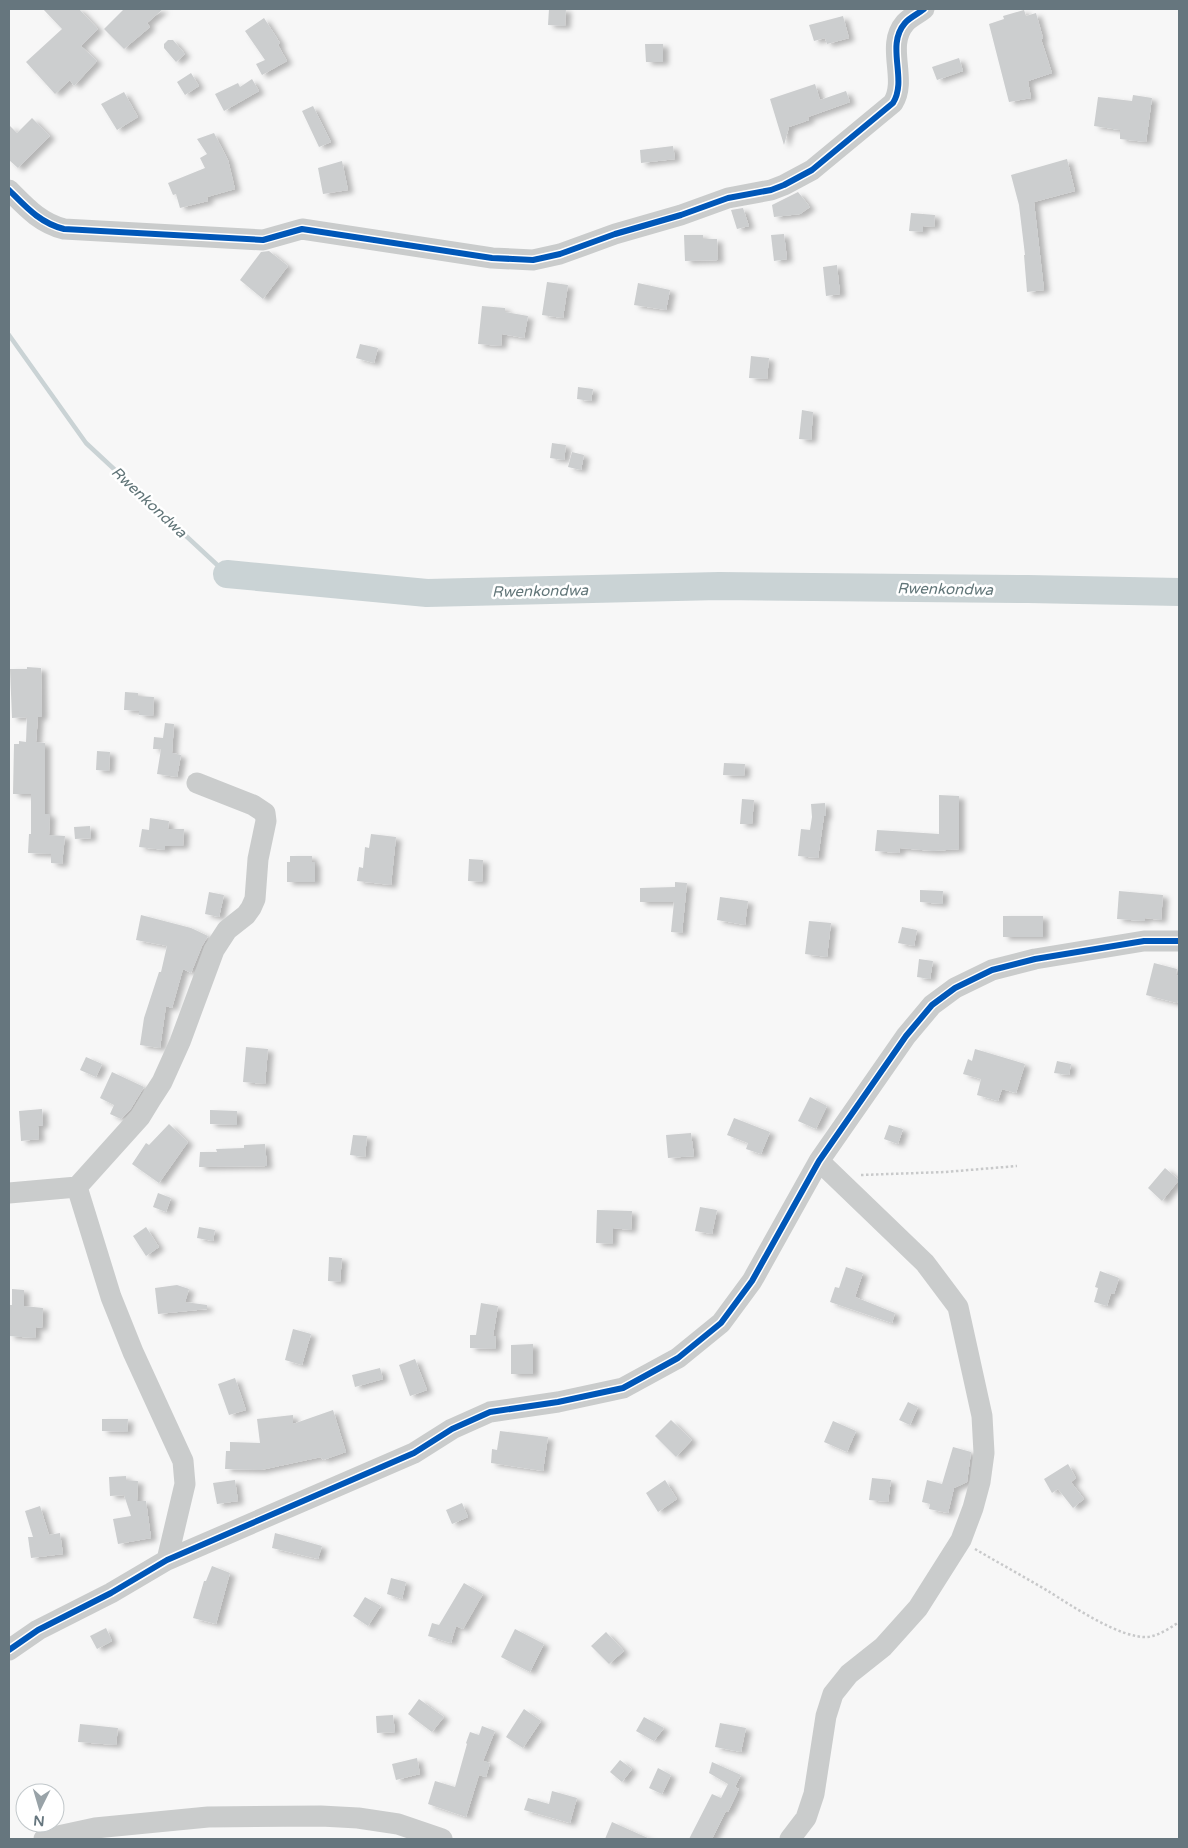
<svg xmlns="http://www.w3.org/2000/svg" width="1188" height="1848" font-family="'Varela Round',sans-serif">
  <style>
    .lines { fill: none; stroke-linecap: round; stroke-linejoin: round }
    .stream { stroke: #cad3d5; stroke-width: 4.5 }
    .river { stroke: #cad3d5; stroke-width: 28 }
    .building { fill: #cccecf; filter: url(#shadow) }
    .path { stroke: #c8c9ca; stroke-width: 2.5; stroke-dasharray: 2.5 2.5; stroke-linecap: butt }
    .minor { stroke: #cacccc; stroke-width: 21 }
    .cycleway-casing { stroke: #fff; stroke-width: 9 }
    .cycleway { stroke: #0057b8; stroke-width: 6 }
    .labels { text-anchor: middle; stroke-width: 5; stroke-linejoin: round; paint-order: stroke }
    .water-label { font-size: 15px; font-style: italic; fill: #617578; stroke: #fff }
  </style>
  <defs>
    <filter id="shadow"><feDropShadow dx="5.5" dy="3" stdDeviation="2.5" flood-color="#0004"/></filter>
  </defs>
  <rect width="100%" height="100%" fill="#f7f7f7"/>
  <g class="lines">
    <!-- stream -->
    <path class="stream" d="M9,335l77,108 141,131"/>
    <!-- river -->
    <path class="river" d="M227,574l200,19 292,-7 309,3 151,3"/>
  </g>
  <!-- building -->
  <path class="building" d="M43,9h36l19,20 -17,17 16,15 -23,25 -4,-6 -15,14 -29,-32 36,-33z
    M124,9h39l-16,14 3,4 -26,22 -20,-20z
    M549,9h17l-1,17 -17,-1z
    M1024,10l2,6 10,-3 7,25 -2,1 11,34 -24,8 3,17 -22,4 -20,-78 15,-5 -1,-3z
    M843,16l6,22 -22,6 -2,-6 -11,3 -5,-16z
    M264,18l16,25 -2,2 9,16 -25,14 -6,-11 9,-4 -20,-29z
    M168,40h5l12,14 -9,8 -12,-14v-4z
    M645,44h18v18h-17z
    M959,58l4,13 -26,9 -5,-13z
    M191,73l8,13 -14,9 -8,-13z
    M252,79l7,12 -35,20 -9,-17 23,-11 2,4z
    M815,84l5,16 26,-9 4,11 -42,15 1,3 -20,7 -5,18 -14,-46z
    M124,92l14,25 -21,13 -16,-26z
    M1133,95l19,3 -6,44 -26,-3v-9l-26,-4 4,-29 34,4z
    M313,106l18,36 -12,5 -17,-36z
    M32,118l18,18 -32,32 -9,-8v-35l8,8z
    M214,133l14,27 7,29 -28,8 1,4 -28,7 -4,-14 -3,1 -5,-12 37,-15 -5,-10 7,-4 -10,-15z
    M673,146l2,13 -34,4 -1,-13z
    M1067,159l8,32 -41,11 10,88 -17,2 -3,-37h1l-6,-50 -8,-30z
    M342,161l6,29 -25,4 -5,-26z
    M798,192l12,15 -10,7 -26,3 -2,-12z
    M743,208l6,18 -12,3 -6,-19z
    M911,213l24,2 -1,12 -11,-1v6l-14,-1z
    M784,234l3,25 -13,2 -3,-26z
    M684,235h19v4h14l1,21 -33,1z
    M269,251l19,15 -25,33 -23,-19 21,-28z
    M837,265l3,29 -14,2 -3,-29z
    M547,282l21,3 -5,33 -21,-3z
    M638,283l32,7 -4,20 -32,-5z
    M482,306l23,2v4l23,4 -4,22 -22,-4 -1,12 -23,-2z
    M360,344l18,4 -4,15 -18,-5z
    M751,356l18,2 -2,21 -18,-1z
    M578,387l15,2 -2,12 -14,-2z
    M802,410l11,2 -2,28 -12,-1z
    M552,443l14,2 -2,15 -14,-2z
    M572,452l12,3 -3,15 -13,-3z
    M27,667l14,1 1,49h-4l-2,25 9,1v71h5l-1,21 16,1 -3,28 -11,-1v-9l-23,-1 1,-19h2v-40h-18l1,-50h5v-3l7,1 1,-25 -15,1 -2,-49h17z
    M125,692l13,1v3l16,1 -1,19 -14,-1v-4l-15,-1z
    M165,723l9,1 -2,29 9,2 -4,22 -20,-3 4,-25h-8l1,-12 9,1z
    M97,751l13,1 -1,19 -13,-1z
    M724,763l21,1 -1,12 -21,-1z
    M939,795l20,1v53l-26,2 -33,-3 -1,5 -24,-2 2,-21 62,4z
    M742,799l12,1 -2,24h-12z
    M825,803l1,13h-2l-6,42 -20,-2 3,-27 9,1 2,-13 -1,-13z
    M150,818l19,3 -1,8h16l-1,17h-18v4l-26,-3 3,-18 7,1z
    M90,826l1,12 -16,1 -1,-12z
    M371,834l25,3 -5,48 -34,-4 2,-14 4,1 2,-21 4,1z
    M290,856h22v6h3v20h-28v-20h3z
    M469,859l14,1 -1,22 -14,-1z
    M675,882l12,1 -5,50 -11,-1 3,-30h-34v-14l35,-1z
    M920,890l23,1 -1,13 -22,-2z
    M1119,891l44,4 -2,25 -16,-2v3l-28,-2z
    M209,892l15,3 -5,22 -14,-3z
    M720,897l28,4 -3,24 -28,-5z
    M141,915l50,13 17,8 -6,10 -11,27 -8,-4 -11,39 -6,-2 -6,42 -20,-3 4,-27 15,-46h2l6,-26 -31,-6z
    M1003,916h40v21h-40z
    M809,921l22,2 -4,34 -22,-3z
    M902,927l15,3 -3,16 -16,-3z
    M919,959l14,2 -3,18 -13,-2z
    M1154,963l23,6 -1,6 3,1v20l-2,7 -31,-8z
    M246,1047l22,2 -3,35 -22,-2z
    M975,1049l50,15 -9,29 -14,-4 -4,12 -21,-6 4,-16 -18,-5 5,-15 4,2z
    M86,1057l16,7 -6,13 -16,-7z
    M1057,1061l14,3 -2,11 -15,-2z
    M112,1072l32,15 -14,23 -9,9 -11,-5 4,-9 -14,-7z
    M810,1097l17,9 -11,23 -18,-8z
    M42,1109l1,16 -5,1 1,13 -18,2 -2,-30z
    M210,1110l27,1v14l-27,-1z
    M734,1118l36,14 -9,22 -15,-5 2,-6 -21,-8z
    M169,1124l19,18 -29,41 -27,-19 14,-21 3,2z
    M889,1125l14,4 -5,15 -14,-5z
    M691,1133l3,23 -26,2 -2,-23z
    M353,1135l14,1 -2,21 -15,-2z
    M265,1144l2,22 -68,1 1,-15h17l-1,-3 28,-1v-3z
    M1165,1168l14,12 -17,21 -14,-13z
    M158,1193l13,5 -5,14 -13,-5z
    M700,1207l17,3 -5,24 -17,-3z
    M597,1210l35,1 -1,19 -18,-2 -1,16 -16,-1z
    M146,1227l13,20 -13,9 -13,-20z
    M199,1227l16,3 -2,11 -16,-3z
    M329,1257l13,1 -2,24 -12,-1z
    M846,1267l17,6 -8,24 40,16 -3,10 -62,-21 5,-15 4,1z
    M1100,1271l19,7 -5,16 -3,-1 -4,13 -13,-4 4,-14 -3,-1z
    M177,1285l12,4 -4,13 22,3v4l-49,5 -3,-26z
    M12,1289l12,1v16l19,2 -1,20 -6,-1 -1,11 -26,-2v-31h3z
    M481,1303l17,3 -5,30h3l-1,13 -25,-1v-13h6z
    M293,1329l18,5 -9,31 -17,-5z
    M533,1344v30h-22v-29z
    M415,1359l12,31 -17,6 -11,-31z
    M380,1368l3,11 -28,8 -3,-12z
    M235,1378l11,32 -17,5 -11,-31z
    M908,1402l10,5 -8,18 -11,-5z
    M333,1410l13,42 -23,8 -2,-3 -60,13 -36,-1 1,-18h4v-9l30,1 -3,-24 36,-4v9z
    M102,1419h26l-1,13 -25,-1z
    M671,1420l21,20 -16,17 -21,-21z
    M833,1421l23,10 -9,21 -23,-10z
    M500,1431l48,6 -5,34 -52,-8 1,-14 5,1z
    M953,1447l18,5 -4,30 -13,6 -6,25 -19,-4 1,-5 -8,-2 5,-22 15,4z
    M1068,1464l8,14 -5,4 13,17 -11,9 -15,-19 -6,4 -8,-14z
    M126,1476v4l12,1 -1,20h9l5,37 -33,6 -5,-25 18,-3 -7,-21 -14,1 -1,-19z
    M872,1478l19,2 -3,22 -19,-2z
    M235,1480l3,21 -21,3 -4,-21z
    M665,1480l12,19 -19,13 -12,-19z
    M462,1503l6,14 -16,7 -6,-14z
    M40,1506l9,29 11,-2 3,21 -32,4 -3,-21h5l-8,-26z
    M275,1533l47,13 -4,13 -46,-11z
    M212,1566l18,7 -14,51 -23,-6 11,-37h2z
    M391,1578l15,4 -4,17 -15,-5z
    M464,1583l19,11 -20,35 -7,-3 -5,17 -23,-7 4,-13 7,2z
    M365,1597l16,9 -13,20 -15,-10z
    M106,1628l6,13 -15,8 -7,-13z
    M515,1629l29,15 -14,28 -29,-15z
    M606,1632l18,19 -15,13 -18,-18z
    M419,1699l25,18 -12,15 -24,-18z
    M524,1709l17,12 -18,27 -17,-11z
    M393,1715l2,17 -18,1 -1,-17z
    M644,1717l20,11 -10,13 -18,-10z
    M720,1723l26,5 -5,24 -26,-5z
    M80,1724l38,4 -2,17 -38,-3z
    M482,1726l13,5 -12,30 7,2 -4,14 -7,-2 -13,42 -38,-13 7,-23 20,6 12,-43 -1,-1 4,-11 9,3z
    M417,1758l3,16 -24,6 -4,-16z
    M620,1760l12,9 -10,13 -12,-10z
    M712,1762l29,13 -6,12 4,2 -11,23 -2,-1 -14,28h-23l23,-45 9,4 7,-14 -19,-11z
    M658,1768l13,7 -9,19 -13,-6z
    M552,1791l25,7 -7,25 -46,-13 4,-12 21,6z
    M612,1822l38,17h-45z"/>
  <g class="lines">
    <!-- path -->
    <path class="path" d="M861,1175l84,-3 72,-6
      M975,1549c24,14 49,28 73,42 24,15 73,48 100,46 12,-2 22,-9 31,-15"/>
    <!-- minor -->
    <path class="minor" d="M9,190c17,17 31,33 55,39l199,11 39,-11 190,29 41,2 27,-6 55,-20 66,-19 47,-17 43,-8 13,-5 28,-15 81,-67c15,-24 -8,-57 12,-80 5,-6 13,-9 19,-14
      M77,1187l34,110 22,55 50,109 2,23 -18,76
      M9,1193l68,-6 63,-70 11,-18 11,-17 18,-40 34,-92 13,-20 19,-15 5,-7 4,-9 3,-40 8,-38 -1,-8 -12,-8 -56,-22
      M9,1650l29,-20 73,-37 56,-33 247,-107 38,-24 38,-17 68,-10 65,-14 55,-30 43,-35 31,-42 67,-120 87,-125 26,-31 23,-17 37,-18 43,-11 109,-18h35
      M44,1839l51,-11 113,-11 113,-1 37,2 40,6 44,15
      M790,1839l16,-21 8,-24 12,-78 7,-22 16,-20 34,-27 35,-39 43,-68 12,-32 7,-26 4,-29 -2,-37 -24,-109 -33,-44 -106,-102"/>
    <defs>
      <path id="cycleway" d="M9,190c17,17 31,33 55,39l199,11 39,-11 190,29 41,2 27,-6 55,-20 66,-19 47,-17 43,-8 13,-5 28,-15 81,-67c15,-24 -8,-57 12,-80 5,-6 13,-9 19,-14
        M9,1650l29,-20 73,-37 56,-33 247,-107 38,-24 38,-17 68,-10 65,-14 55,-30 43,-35 31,-42 67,-120 87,-125 26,-31 23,-17 37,-18 43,-11 109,-18h35"/>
    </defs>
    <!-- cycleway casing -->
    <use href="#cycleway" class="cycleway-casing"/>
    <!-- cycleway -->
    <use href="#cycleway" class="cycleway"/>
  </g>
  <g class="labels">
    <!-- water labels -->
    <g class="water-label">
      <text transform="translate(149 502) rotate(43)" y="5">Rwenkondwa</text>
      <text transform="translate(945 589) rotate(1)" y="5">Rwenkondwa</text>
      <text transform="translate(540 591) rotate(-1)" y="5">Rwenkondwa</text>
    </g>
  </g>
  <!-- border -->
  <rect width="1188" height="1848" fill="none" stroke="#66767e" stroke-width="20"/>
  <!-- north arrow -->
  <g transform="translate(40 1808) rotate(185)"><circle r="24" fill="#ffffff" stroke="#c2c8cb"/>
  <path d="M0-4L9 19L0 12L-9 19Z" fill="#99a3a8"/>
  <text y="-8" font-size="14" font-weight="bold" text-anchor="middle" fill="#66767e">N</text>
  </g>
</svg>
